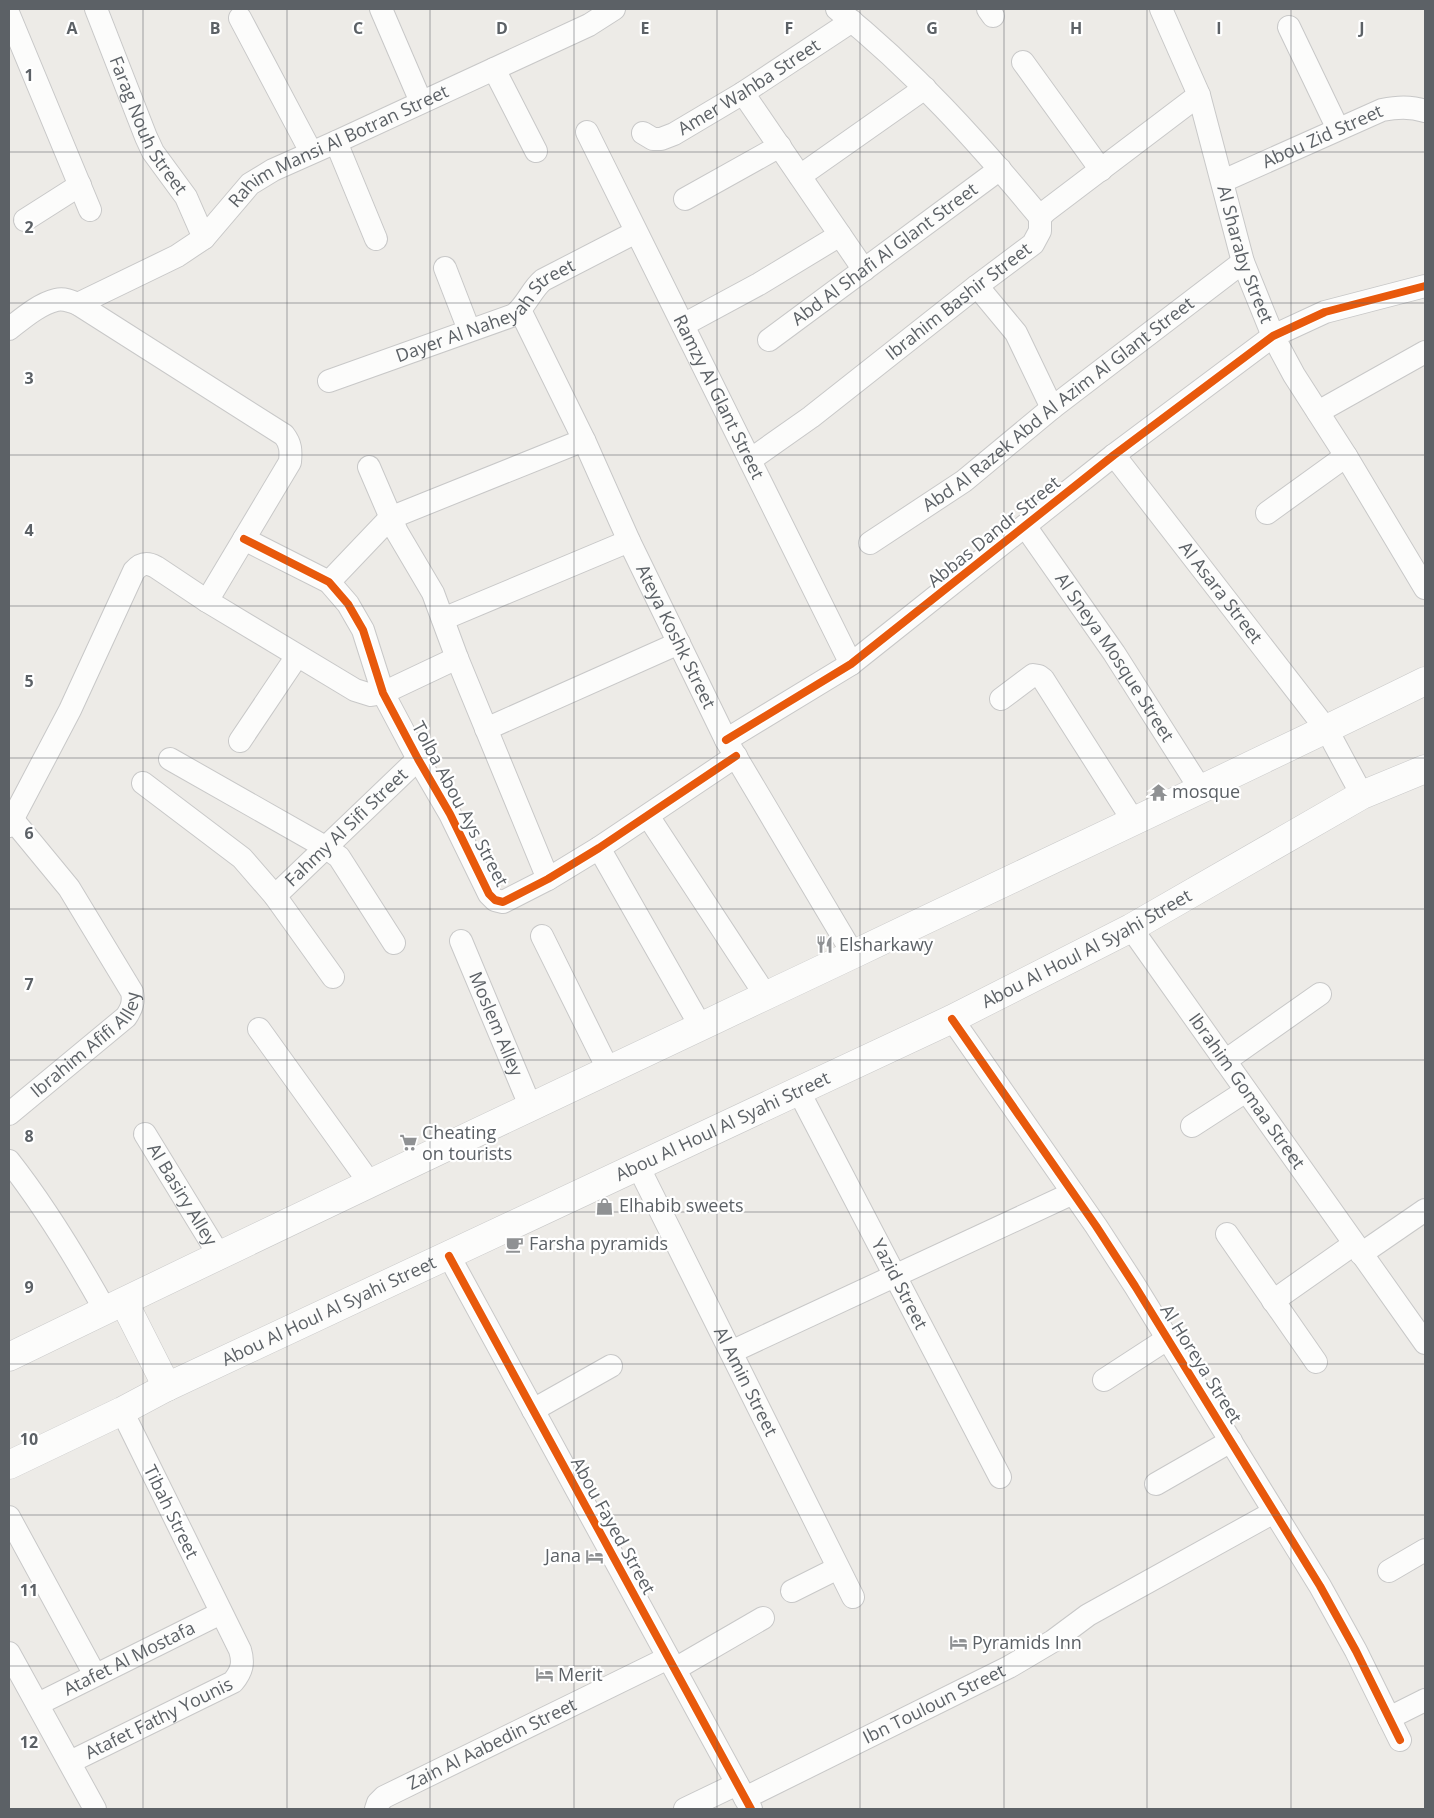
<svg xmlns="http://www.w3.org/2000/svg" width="1434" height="1818" font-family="'Open Sans',sans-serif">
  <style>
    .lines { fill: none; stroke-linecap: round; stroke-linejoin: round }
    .minor-casing { stroke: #c8c8c8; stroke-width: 24 }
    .secondary-casing { stroke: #c9c9c9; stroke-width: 29 }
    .minor { stroke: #fcfcfb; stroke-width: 22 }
    .secondary { stroke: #fcfcfb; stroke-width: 28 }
    .cycleway-casing { stroke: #fff; stroke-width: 11 }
    .cycleway { stroke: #e8590c; stroke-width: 8 }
    .grid { fill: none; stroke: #5c6166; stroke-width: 1; stroke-opacity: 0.55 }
    .labels { text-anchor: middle; stroke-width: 4.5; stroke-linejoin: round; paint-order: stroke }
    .street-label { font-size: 18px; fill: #5c6166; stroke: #fff }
    .poi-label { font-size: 18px; fill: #5c6166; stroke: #fff; text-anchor: start }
    .grid-label { font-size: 16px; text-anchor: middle; font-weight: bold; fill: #5c6166; stroke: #fff; stroke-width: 4.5; stroke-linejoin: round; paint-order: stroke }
  </style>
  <rect width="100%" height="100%" fill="#edebe7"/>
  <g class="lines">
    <defs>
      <g id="minor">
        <path id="s1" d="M96,9l50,128 7,15 33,45 18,41"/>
        <path d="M381,9l40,93"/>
        <path d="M837,9c76,61 141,133 203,208"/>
        <path d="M988,9l5,7"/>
        <path id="s2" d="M1161,9l38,86 44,167 30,74 21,39 52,81 79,132"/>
        <path d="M9,15l81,195"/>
        <path d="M240,18l71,134"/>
        <path d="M1289,27l49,102"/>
        <path d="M1023,62l78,108"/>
        <path d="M494,69l42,82"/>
        <path d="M743,93l121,177"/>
        <path id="s3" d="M587,132l264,532"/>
        <path id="s4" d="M643,133l10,6h8l13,-5 69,-41 109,-72"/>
        <path d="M336,142l40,97"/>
        <path d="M800,176l125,-88"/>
        <path id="s5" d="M1223,181l159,-71c15,-3 28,-4 43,1"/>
        <path d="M685,199l95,-53"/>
        <path d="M25,220l55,-35"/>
        <path d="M445,268l24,62"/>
        <path d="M977,286l39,47 36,75"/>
        <path id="s6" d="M78,304l99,-48 27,-18 46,-54 23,-14 63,-28 253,-117 25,-16"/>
        <path id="s7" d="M520,310l64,130 45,101 97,199 127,214"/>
        <path d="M683,325l76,-41 81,-49"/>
        <path d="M9,329c13,-10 30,-25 47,-29 8,-2 15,1 22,4l206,131c7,9 7,16 6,27l-83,139"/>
        <path id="s8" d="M769,340l231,-171"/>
        <path id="s9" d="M329,381l185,-66c13,-10 17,-25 29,-35l93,-48"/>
        <path d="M1318,412l107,-60"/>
        <path id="s10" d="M1114,455l213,275 35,65"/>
        <path id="s11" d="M750,460l61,-43 166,-131 56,-42 7,-13v-14l6,-6 153,-116"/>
        <path d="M369,467l28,65 36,61 24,65 91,221"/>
        <path d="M1267,513l79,-57"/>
        <path id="s12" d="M1025,526l89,127 87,137"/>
        <path d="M244,539l85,43 19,22 15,26 20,63 35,66 32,55 39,80 6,6 8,2 45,-23 51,-31 137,-92"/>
        <path id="s13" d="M870,543l94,-62 88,-73 191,-146"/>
        <path d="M329,582l61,-64 194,-78"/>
        <path d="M443,619l186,-78"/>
        <path d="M1001,699l32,-24 6,1 4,3 91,143"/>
        <path d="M486,729l193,-86"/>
        <path d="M726,740l125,-76 263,-209 159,-119 52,-24 100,-26"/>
        <path d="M240,741l57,-85"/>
        <path d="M170,759l155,88 14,10 55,86"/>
        <path d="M143,783l99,75 33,38 58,81"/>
        <path d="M648,816l118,180"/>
        <path d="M9,826l61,-116 64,-139c7,-8 13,-9 22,-4l51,34 148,89 16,5 12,-2 74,-35"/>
        <path d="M599,848l102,179"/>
        <path id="s14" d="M275,896l143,-137"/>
        <path id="s15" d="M1131,928l294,415"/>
        <path d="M542,936l67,135"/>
        <path id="s16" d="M461,941l70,167"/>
        <path d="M952,1019l144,207 39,60 185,300 36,65 44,89"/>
        <path d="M259,1029l110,153"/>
        <path d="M1225,1061l95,-67"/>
        <path id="s17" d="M798,1090l202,387"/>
        <path id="s18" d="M9,1114l117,-97c6,-9 8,-15 6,-25l-63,-104 -56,-68"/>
        <path d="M1192,1126l54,-35"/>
        <path id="s19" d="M145,1134l74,121"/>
        <path d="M9,1161c37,47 67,97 96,149"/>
        <path id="s20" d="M638,1166l215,431"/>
        <path d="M1227,1234l89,128"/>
        <path d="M1361,1254l64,-44"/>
        <path d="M449,1256l302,553"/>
        <path d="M1273,1301l81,-57"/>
        <path d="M731,1352l342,-159"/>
        <path d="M1104,1380l63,-41"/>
        <path d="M533,1410l78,-44"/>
        <path d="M1156,1484l75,-43"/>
        <path d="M9,1517l86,158"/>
        <path d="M1389,1571l36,-21"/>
        <path d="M792,1591l46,-23"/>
        <path d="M9,1653l86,156"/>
        <path d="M675,1669l88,-51"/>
        <path id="s21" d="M38,1704l183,-91"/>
        <path d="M1389,1718l36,-18"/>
        <path id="s22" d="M70,1762l163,-80c9,-11 11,-19 7,-32l-118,-239"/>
        <path id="s23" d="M745,1798l264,-131 44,-26 35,-26 186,-103"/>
        <path id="s24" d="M376,1809l2,-6 6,-6 284,-139"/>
        <path d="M685,1809l52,-25"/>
      </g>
      <g id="secondary">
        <path d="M124,1302l43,85"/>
        <path d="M9,1357c281,-137 564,-270 847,-404 190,-91 380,-179 569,-272"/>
        <path id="s25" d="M9,1465l113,-54 45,-24 785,-368 179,-91 231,-133 63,-26"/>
      </g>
    </defs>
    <!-- minor casing -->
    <use href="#minor" class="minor-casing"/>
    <!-- secondary casing -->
    <use href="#secondary" class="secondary-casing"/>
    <!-- minor -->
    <use href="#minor" class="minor"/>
    <!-- secondary -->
    <use href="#secondary" class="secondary"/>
    <defs>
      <path id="cycleway" d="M244,539l85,43 19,22 15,26 20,63 35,66 32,55 39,80 6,6 8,2 45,-23 51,-31 137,-92
        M726,740l125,-76 263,-209 159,-119 52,-24 100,-26
        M952,1019l144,207 39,60 185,300 36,65 44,89
        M449,1256l302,553"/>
    </defs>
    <!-- cycleway casing -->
    <use href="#cycleway" class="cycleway-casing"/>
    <!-- cycleway -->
    <use href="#cycleway" class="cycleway"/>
  </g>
  <!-- grid -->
  <path class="grid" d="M143,9v1800M287,9v1800M430,9v1800M574,9v1800M717,9v1800M860,9v1800M1004,9v1800M1147,9v1800M1291,9v1800M9,152h1416M9,303h1416M9,455h1416M9,606h1416M9,758h1416M9,909h1416M9,1060h1416M9,1212h1416M9,1364h1416M9,1515h1416M9,1666h1416"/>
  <!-- icons -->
  <defs>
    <symbol id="temple-bare" viewBox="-9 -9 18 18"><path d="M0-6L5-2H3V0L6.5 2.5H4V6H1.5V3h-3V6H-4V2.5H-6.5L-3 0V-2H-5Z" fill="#8f9193" stroke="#fff" stroke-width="2.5" paint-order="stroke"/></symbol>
    <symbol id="restaurant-bare" viewBox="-9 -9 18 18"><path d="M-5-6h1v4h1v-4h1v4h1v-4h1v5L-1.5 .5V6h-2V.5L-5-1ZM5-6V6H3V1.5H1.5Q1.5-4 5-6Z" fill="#8f9193" stroke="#fff" stroke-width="2.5" paint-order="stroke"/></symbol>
    <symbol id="supermarket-bare" viewBox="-9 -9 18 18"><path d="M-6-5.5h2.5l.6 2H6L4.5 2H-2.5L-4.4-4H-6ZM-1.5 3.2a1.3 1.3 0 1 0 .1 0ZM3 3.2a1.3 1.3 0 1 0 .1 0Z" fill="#8f9193" stroke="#fff" stroke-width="2.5" paint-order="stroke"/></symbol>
    <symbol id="shop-bare" viewBox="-9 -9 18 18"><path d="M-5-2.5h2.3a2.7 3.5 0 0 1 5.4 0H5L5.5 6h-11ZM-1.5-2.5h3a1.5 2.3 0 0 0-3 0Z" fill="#8f9193" stroke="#fff" stroke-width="2.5" paint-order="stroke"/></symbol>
    <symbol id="cafe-bare" viewBox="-9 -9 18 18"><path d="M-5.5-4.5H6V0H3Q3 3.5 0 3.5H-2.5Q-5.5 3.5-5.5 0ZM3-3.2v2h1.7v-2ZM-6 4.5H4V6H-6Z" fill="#8f9193" stroke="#fff" stroke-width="2.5" paint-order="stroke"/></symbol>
    <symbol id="hotel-bare" viewBox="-9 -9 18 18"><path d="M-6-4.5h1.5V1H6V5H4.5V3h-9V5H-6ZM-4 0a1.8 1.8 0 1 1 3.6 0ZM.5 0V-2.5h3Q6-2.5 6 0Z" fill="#8f9193" stroke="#fff" stroke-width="2.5" paint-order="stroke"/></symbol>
  </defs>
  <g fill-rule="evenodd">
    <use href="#temple-bare" x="1146" y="780" width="25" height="25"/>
    <use href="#restaurant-bare" x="812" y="932" width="25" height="25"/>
    <use href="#supermarket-bare" x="396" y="1130" width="25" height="25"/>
    <use href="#shop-bare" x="592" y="1194" width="25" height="25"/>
    <use href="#cafe-bare" x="502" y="1232" width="25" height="25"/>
    <use href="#hotel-bare" x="582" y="1544" width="25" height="25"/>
    <use href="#hotel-bare" x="946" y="1630" width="25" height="25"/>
    <use href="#hotel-bare" x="532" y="1662" width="25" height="25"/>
  </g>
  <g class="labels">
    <!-- street labels -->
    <g class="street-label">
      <text dy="6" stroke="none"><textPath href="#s4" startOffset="122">Amer Wahba Street</textPath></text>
      <text dy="6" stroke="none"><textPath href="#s1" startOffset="128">Farag Nouh Street</textPath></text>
      <text dy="6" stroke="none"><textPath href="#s5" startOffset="109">Abou Zid Street</textPath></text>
      <text dy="6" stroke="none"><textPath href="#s6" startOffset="309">Rahim Mansi Al Botran Street</textPath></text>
      <text dy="6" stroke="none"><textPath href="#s8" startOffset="144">Abd Al Shafi Al Glant Street</textPath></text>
      <text dy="6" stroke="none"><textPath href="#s2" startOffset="260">Al Sharaby Street</textPath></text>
      <text dy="6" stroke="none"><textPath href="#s11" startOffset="262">Ibrahim Bashir Street</textPath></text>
      <text dy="6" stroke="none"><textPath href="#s9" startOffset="174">Dayer Al Naheyah Street</textPath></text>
      <text dy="6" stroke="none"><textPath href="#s3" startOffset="296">Ramzy Al Glant Street</textPath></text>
      <text dy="6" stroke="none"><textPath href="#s13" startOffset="234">Abd Al Razek Abd Al Azim Al Glant Street</textPath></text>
      <text transform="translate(994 532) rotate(-39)" y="6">Abbas Dandr Street</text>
      <text dy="6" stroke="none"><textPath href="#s10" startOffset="174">Al Asara Street</textPath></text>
      <text dy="6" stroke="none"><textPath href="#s7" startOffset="362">Ateya Koshk Street</textPath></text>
      <text dy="6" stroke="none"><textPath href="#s12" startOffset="159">Al Sneya Mosque Street</textPath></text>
      <text transform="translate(460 804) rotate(62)" y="6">Tolba Abou Ays Street</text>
      <text dy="6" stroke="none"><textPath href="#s14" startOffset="99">Fahmy Al Sifi Street</textPath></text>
      <text dy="6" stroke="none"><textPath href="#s25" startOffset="1195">Abou Al Houl Al Syahi Street</textPath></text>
      <text dy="6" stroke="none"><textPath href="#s16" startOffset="90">Moslem Alley</textPath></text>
      <text dy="6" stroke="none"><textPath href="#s18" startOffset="105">Ibrahim Afifi Alley</textPath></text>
      <text dy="6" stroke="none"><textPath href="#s15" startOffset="200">Ibrahim Gomaa Street</textPath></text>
      <text dy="6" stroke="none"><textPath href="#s25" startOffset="790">Abou Al Houl Al Syahi Street</textPath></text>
      <text dy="6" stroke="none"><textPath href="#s19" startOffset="71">Al Basiry Alley</textPath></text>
      <text dy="6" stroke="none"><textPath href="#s17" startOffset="219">Yazid Street</textPath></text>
      <text dy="6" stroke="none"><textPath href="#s25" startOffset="355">Abou Al Houl Al Syahi Street</textPath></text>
      <text transform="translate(1201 1364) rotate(58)" y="6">Al Horeya Street</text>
      <text dy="6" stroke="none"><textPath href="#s20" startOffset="241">Al Amin Street</textPath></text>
      <text transform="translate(171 1512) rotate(64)" y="6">Tibah Street</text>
      <text transform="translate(613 1526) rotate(61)" y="6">Abou Fayed Street</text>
      <text dy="6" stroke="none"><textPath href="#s21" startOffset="102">Atafet Al Mostafa</textPath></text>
      <text dy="6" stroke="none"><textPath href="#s23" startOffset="211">Ibn Touloun Street</textPath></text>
      <text dy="6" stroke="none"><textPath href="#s22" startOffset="99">Atafet Fathy Younis</textPath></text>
      <text dy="6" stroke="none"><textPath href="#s24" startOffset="135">Zain Al Aabedin Street</textPath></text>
    </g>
    <!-- poi labels -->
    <g class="poi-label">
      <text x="1172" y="798">mosque</text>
      <text x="839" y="951">Elsharkawy</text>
      <text x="422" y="1139">Cheating<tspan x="422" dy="21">on tourists</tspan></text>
      <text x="619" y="1212">Elhabib sweets</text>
      <text x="529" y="1250">Farsha pyramids</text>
      <text x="581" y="1562" text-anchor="end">Jana</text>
      <text x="972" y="1649">Pyramids Inn</text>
      <text x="558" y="1681">Merit</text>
    </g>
  </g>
  <g class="grid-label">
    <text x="72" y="34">A</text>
    <text x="215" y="34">B</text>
    <text x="358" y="34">C</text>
    <text x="502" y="34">D</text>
    <text x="645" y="34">E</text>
    <text x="789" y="34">F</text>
    <text x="932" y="34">G</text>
    <text x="1076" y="34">H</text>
    <text x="1219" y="34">I</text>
    <text x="1362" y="34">J</text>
    <text x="29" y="81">1</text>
    <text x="29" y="233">2</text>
    <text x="29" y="384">3</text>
    <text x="29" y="536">4</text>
    <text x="29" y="687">5</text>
    <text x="29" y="839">6</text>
    <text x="29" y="990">7</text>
    <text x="29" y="1142">8</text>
    <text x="29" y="1293">9</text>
    <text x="29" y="1445">10</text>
    <text x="29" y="1596">11</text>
    <text x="29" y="1748">12</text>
  </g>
  <!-- border -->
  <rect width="1434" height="1818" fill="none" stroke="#5c6166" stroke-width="20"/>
</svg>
